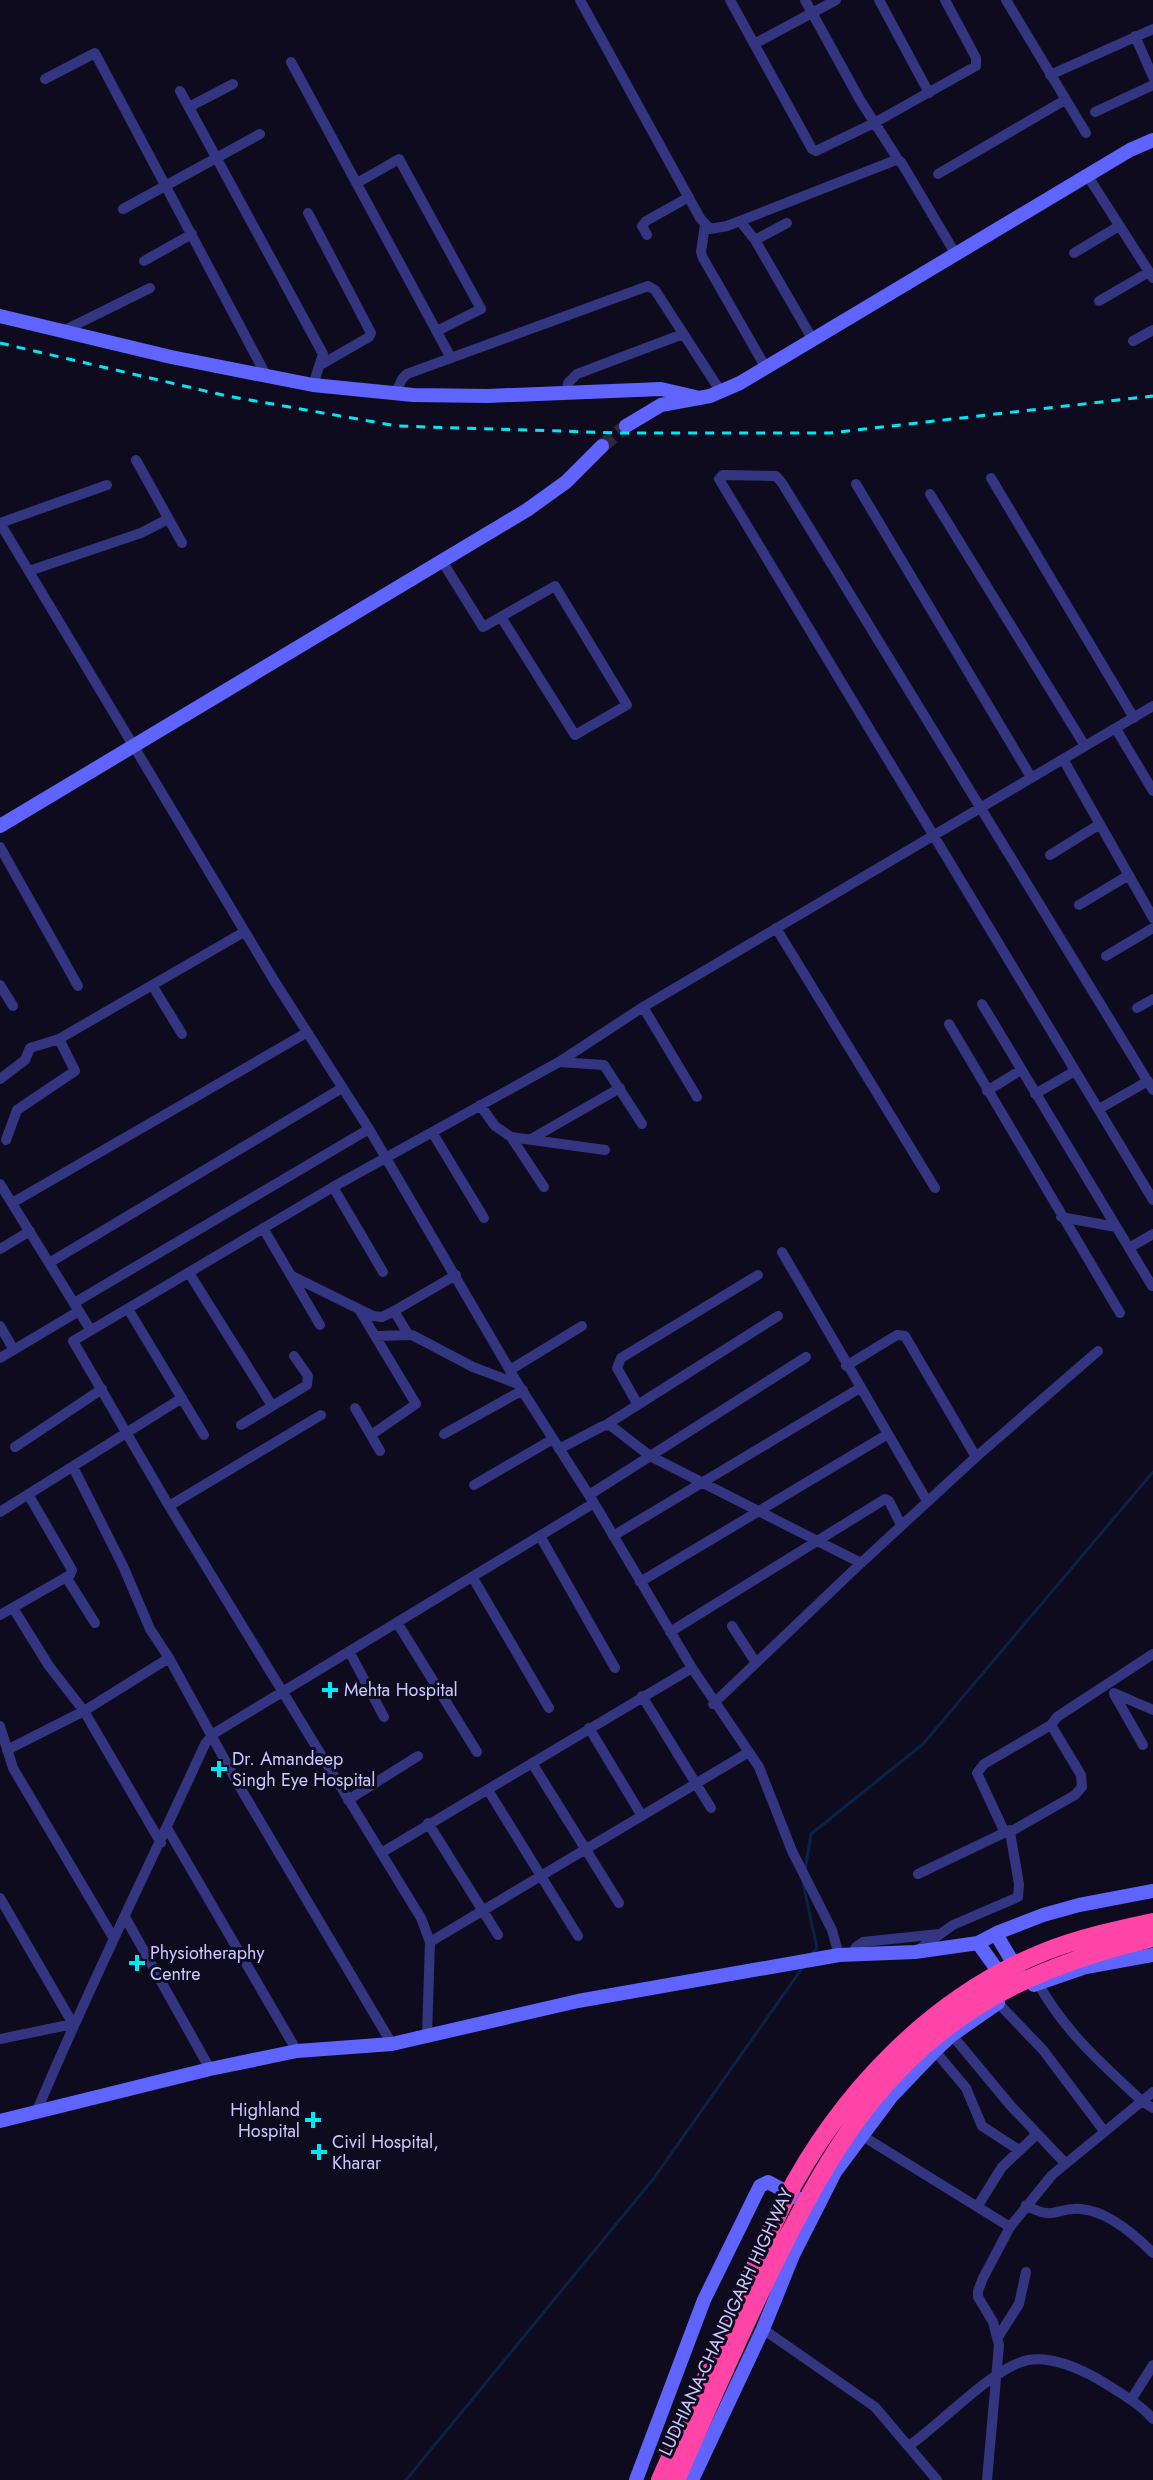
<svg xmlns="http://www.w3.org/2000/svg" width="1153" height="2480" font-family="Jost,sans-serif">
  <style>
    .lines { fill: none; stroke-linecap: round; stroke-linejoin: round }
    .stream { stroke: #0a2344; stroke-width: 3 }
    .secondary-tunnel { stroke: #2b2841; stroke-width: 14; stroke-dasharray: 14 7; stroke-linecap: butt }
    .street { stroke: #343580; stroke-width: 10 }
    .secondary { stroke: #6064ff; stroke-width: 14 }
    .highway { stroke: #ff44a7; stroke-width: 18 }
    .rail { stroke: #00e8f4; stroke-width: 3; stroke-dasharray: 9 8; stroke-linecap: butt }
    .poi-dot { fill: #00e8f4; stroke: #0e0b1f; stroke-width: 2 }
    .labels { text-anchor: middle; stroke-width: 6; stroke-linejoin: round; paint-order: stroke }
    .poi-label { font-size: 18px; fill: #cdc9ff; stroke: #0e0b1f; text-anchor: start }
    .street-label { font-size: 18px; fill: #cdc9ff; stroke: #0e0b1f }
  </style>
  <rect width="100%" height="100%" fill="#0e0b1f"/>
  <g class="lines">
    <!-- stream -->
    <path class="stream" d="M805,1870l6,-36 112,-90 230,-272
      M803,1883l14,65 -5,6
      M406,2480l248,-302 149,-211"/>
    <!-- secondary-tunnel -->
    <path class="secondary-tunnel" d="M602,446l24,-20"/>
    <!-- street -->
    <path class="street" d="M580,0l120,218 10,11 17,-3 169,-66 5,2 54,91
      M730,0l82,149 4,2 58,-28 102,-57v-8l-31,-58
      M805,0l55,100 39,61
      M879,0l50,93
      M1006,0l80,133
      M1135,36l18,41
      M754,44l82,-44
      M291,62l160,296
      M1050,75l103,-46
      M45,79l50,-26 172,324
      M180,91l143,263 -10,31
      M189,107l44,-23
      M1095,112l58,-27
      M938,174l127,-74
      M1087,175l66,103
      M357,183l42,-24 82,150 -44,22
      M123,209l137,-75
      M308,213l63,120 -2,4 -47,27
      M740,221l15,19 58,100
      M705,225l-4,27 2,6 63,110
      M647,235l-5,-9 4,-5 43,-24
      M755,240l32,-17
      M1074,253l45,-27
      M144,261l48,-27
      M1099,301l50,-29
      M65,330l85,-42
      M1133,341l20,-11
      M566,393l2,-10 9,-9 106,-40
      M395,394l7,-15 5,-5 241,-88 7,4 66,102
      M136,460l46,83
      M991,478l143,240
      M856,484l175,293
      M930,494l155,252
      M0,523l275,459 94,147 149,255 76,119 98,165 67,99 33,84 40,79 7,25
      M0,523l107,-38
      M442,561l41,66 72,-41 72,119 -52,30 -74,-118
      M29,571l112,-38 27,-14
      M1116,729l37,62
      M1063,759l90,159
      M0,847l78,139
      M1050,855l50,-31
      M1079,905l50,-30
      M776,928l159,260
      M1106,956l47,-28
      M0,985l13,21
      M152,985l30,49
      M982,1004l170,282
      M643,1007l54,90
      M1137,1008l16,-9
      M949,1024l171,289
      M559,1062l45,3 38,59
      M0,1079l25,-19 5,-12 29,-9 185,-107
      M1153,1090l-371,-607 -6,-7 -53,-1 -4,4 434,721
      M987,1091l34,-21
      M1035,1094l40,-23
      M480,1105l15,21 16,11 94,13
      M1099,1109l49,-28
      M432,1132l52,86
      M511,1137l33,50
      M531,1139l89,-51
      M6,1140l11,-30 58,-39 -16,-32
      M0,1184l90,145
      M333,1187l50,85
      M12,1203l294,-170
      M1061,1217l55,10
      M263,1228l57,97
      M1129,1248l24,-14
      M0,1249l30,-18
      M782,1252l145,249
      M49,1263l293,-175
      M189,1273l82,131
      M292,1276l81,40 9,1 12,-6
      M74,1303l295,-174
      M128,1309l76,126
      M360,1311l15,25
      M0,1326l14,24
      M408,1334l-14,-23 62,-36
      M0,1358l79,-47
      M846,1366l51,-31 8,1 71,121
      M510,1370l72,-44
      M638,1405l-21,-37 4,-10 137,-83
      M355,1408l25,43
      M241,1425l66,-40 1,-9 -14,-20
      M606,1425l172,-109
      M444,1434l79,-44
      M371,1435l45,-31 -41,-68 37,-1 61,32 45,17
      M15,1447l87,-58
      M559,1449l44,-23 7,-1 40,31 211,107 -148,141
      M73,1467l50,99 27,63 19,29 69,126 154,260
      M474,1485l79,-46
      M589,1495l217,-138
      M169,1506l152,-91
      M0,1512l182,-114
      M540,1536l75,132
      M613,1536l247,-148
      M861,1563l115,-106 122,-106
      M66,1577l29,46
      M473,1578l76,130
      M640,1582l248,-148
      M13,1608l36,58 35,45 77,132
      M0,1615l70,-40 2,-5 -44,-76
      M398,1624l79,128
      M732,1626l24,37
      M670,1632l215,-133 4,2 12,24
      M350,1653l34,64
      M1114,1693l39,17
      M1114,1694l29,51
      M642,1696l69,112
      M0,1726l13,42 101,171
      M589,1728l53,88
      M7,1750l77,-39 85,-53
      M532,1763l87,140
      M488,1790l90,146
      M348,1800l70,-44
      M428,1823l70,112
      M167,1828l130,223
      M1005,1833l-28,-60 7,-9 67,-39
      M381,1853l311,-185
      M918,1874l92,-44
      M0,1898l73,126 -73,15
      M125,1917l85,152
      M430,1942l319,-190
      M915,1952l38,-27 65,-28 1,-13 -9,-52 65,-37 7,-8 -1,-12 -30,-50 6,-8 96,-63
      M853,1954l3,-7 7,-5 76,-8
      M1038,1983c26,48 65,82 105,119l10,6
      M998,2003l45,47 61,81
      M427,2035l3,-93 -9,-24 -252,-412 -96,-165 260,-154 226,-125 84,-55 510,-301
      M952,2035l58,70 55,58
      M935,2051l31,37 16,38 37,24
      M36,2113c52,-125 113,-246 169,-369l8,-10 381,-231
      M861,2135l149,92
      M1026,2205c29,17 29,2 55,4 26,2 54,26 72,44
      M977,2207l25,-40 35,-33
      M763,2329l112,78 62,73
      M998,2337l21,-33 7,-32
      M1131,2400l22,-35
      M910,2445c32,-22 82,-77 118,-85 24,-4 50,8 70,19 19,12 40,23 55,40
      M987,2480l12,-135 -6,-23 -15,-25v-6l5,-13 27,-51 42,-52 101,-83"/>
    <!-- secondary -->
    <path class="secondary" d="M0,316l171,41 142,28 100,10 75,1 173,-7 39,9
      M626,426l35,-21 49,-9 30,-13 390,-233 23,-10
      M0,826l527,-316 39,-28 36,-36
      M996,1934l23,39
      M978,1943l27,38
      M1034,1985l52,-18 67,-12
      M0,2121l210,-52 87,-18 95,-7 186,-43 261,-46 76,-3 63,-9 21,-11 44,-17 36,-10 74,-14
      M636,2480l68,-180 56,-114 8,-4 28,15
      M692,2480l71,-151 30,-74 42,-83 56,-75 44,-46 17,-16 46,-32"/>
    <!-- highway -->
    <path class="highway" d="M660,2480c26,-58 52,-116 78,-174 15,-34 29,-70 46,-104 55,-107 146,-204 260,-250 35,-14 72,-22 109,-30
      M676,2480c32,-72 63,-145 98,-216 44,-90 93,-178 176,-239 60,-45 130,-70 203,-87"/>
    <!-- rail -->
    <path class="rail" d="M0,343l227,53 170,30 225,7h208l323,-37"/>
  </g>
  <!-- markers -->
  <g class="poi-dot">
    <path d="M327 1681h6v6h6v6h-6v6h-6v-6h-6v-6h6z"/>
    <path d="M216 1760h6v6h6v6h-6v6h-6v-6h-6v-6h6z"/>
    <path d="M134 1954h6v6h6v6h-6v6h-6v-6h-6v-6h6z"/>
    <path d="M310 2111h6v6h6v6h-6v6h-6v-6h-6v-6h6z"/>
    <path d="M316 2143h6v6h6v6h-6v6h-6v-6h-6v-6h6z"/>
  </g>
  <g class="labels">
    <!-- poi labels -->
    <g class="poi-label">
      <text x="344" y="1696">Mehta Hospital</text>
      <text x="232" y="1765">Dr. Amandeep<tspan x="232" dy="21">Singh Eye Hospital</tspan></text>
      <text x="150" y="1959">Physiotheraphy<tspan x="150" dy="21">Centre</tspan></text>
      <text x="300" y="2116" text-anchor="end">Highland<tspan x="300" dy="21">Hospital</tspan></text>
      <text x="332" y="2148">Civil Hospital,<tspan x="332" dy="21">Kharar</tspan></text>
    </g>
    <!-- street labels -->
    <g class="street-label">
      <text transform="translate(726 2322) rotate(-65)" y="6">LUDHIANA-CHANDIGARH HIGHWAY</text>
    </g>
  </g>
</svg>
